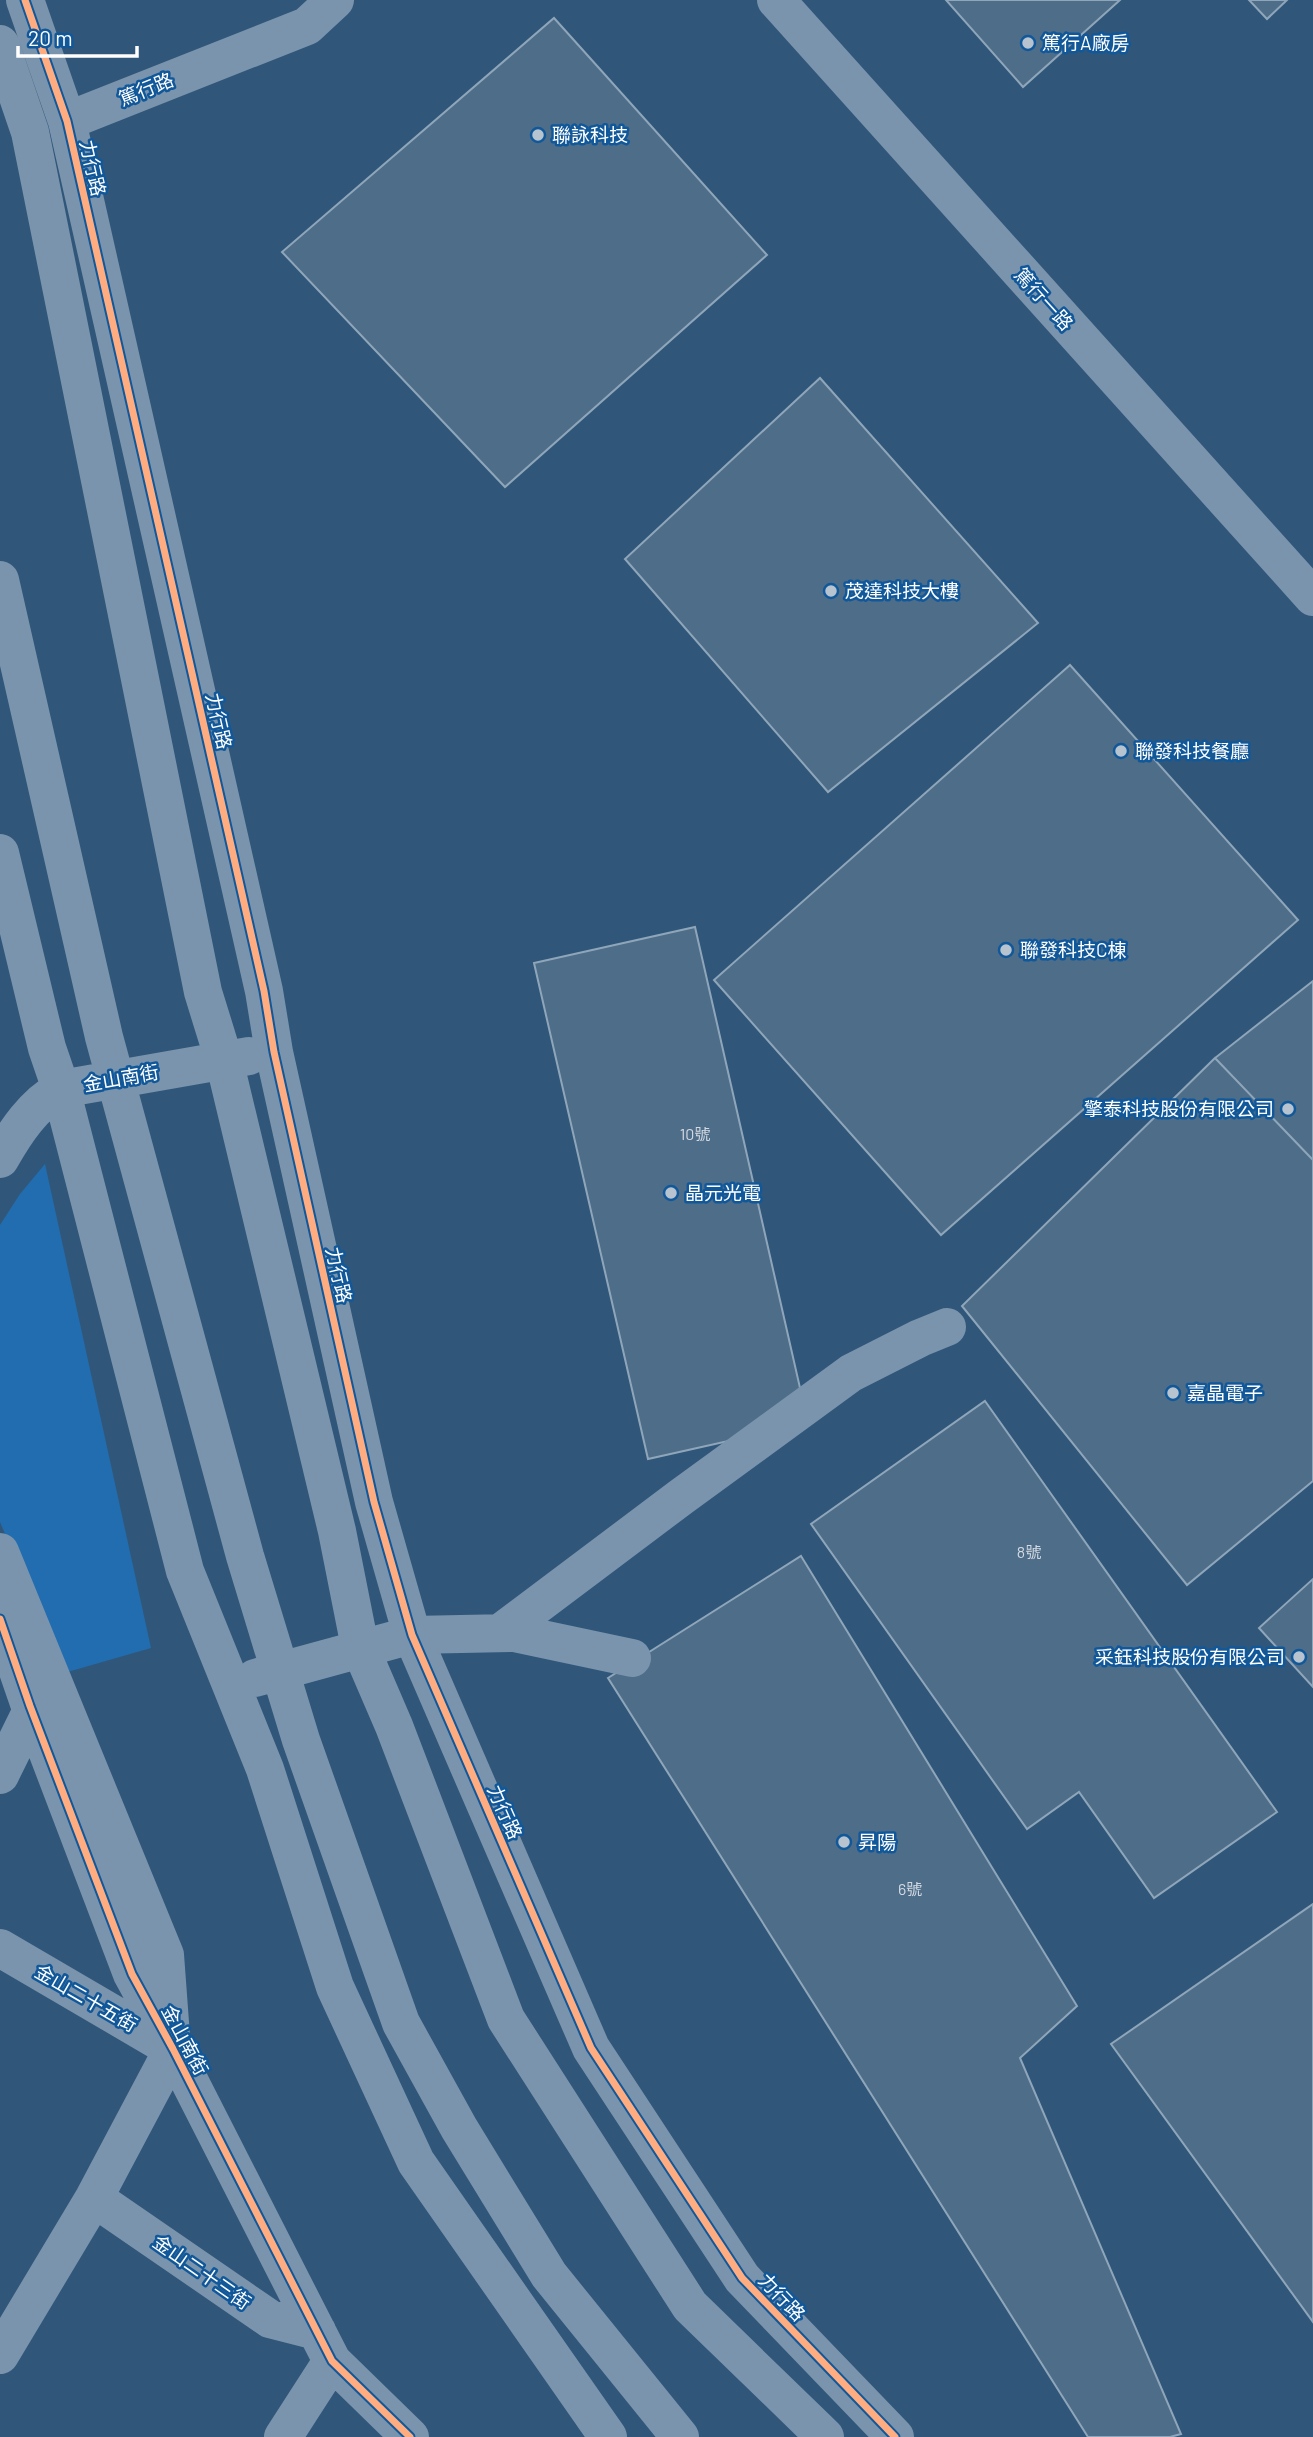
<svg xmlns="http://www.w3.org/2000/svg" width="1313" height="2437" font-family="Barlow,'Noto Sans TC',sans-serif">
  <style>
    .green { fill: #226daf }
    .building { fill: #4e6d89; stroke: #8fa6ba; stroke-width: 2 }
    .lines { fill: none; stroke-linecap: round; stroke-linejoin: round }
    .minor { stroke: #7b94ad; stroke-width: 38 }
    .cycleway-casing { stroke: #11589a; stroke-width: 11 }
    .cycleway { stroke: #ffac80; stroke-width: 7 }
    .poi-dot { fill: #b7c4d0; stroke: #11589a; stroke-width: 2.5 }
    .labels { text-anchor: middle; stroke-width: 5; stroke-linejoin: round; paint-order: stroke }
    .number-label { font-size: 16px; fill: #d3dae2 }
    .poi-label { font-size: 19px; fill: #fff; stroke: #11589a; text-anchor: start }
    .street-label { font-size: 19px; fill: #fff; stroke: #11589a }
  </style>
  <rect width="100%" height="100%" fill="#30577a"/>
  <!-- green -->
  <path class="green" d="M45,1164l106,484 -87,25 -64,-151v-297l20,-31z"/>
  <!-- building -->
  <path class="building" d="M946,0h174l-97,87z
    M1249,0h38l-20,19z
    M554,18l213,237 -262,232 -223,-235z
    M820,378l218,245 -210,169 -203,-233z
    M1070,665l228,255 -357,315 -227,-255z
    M695,927l113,496 -160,36 -114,-496z
    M1313,981v179l-98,-102z
    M1215,1058l98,102v321l-126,104 -225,-279z
    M985,1401l292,411 -123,86 -75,-106 -52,37 -216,-305z
    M801,1556l276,450 -57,52 161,376 -11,3h-82l-480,-759z
    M1313,1579v108l-54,-59z
    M1313,1904v418l-202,-278z"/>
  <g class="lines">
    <!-- minor -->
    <path class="minor" d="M25,0l42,121 197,870 10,61 100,450 38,133 179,413 151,230 153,159
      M776,0l537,597
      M0,44l30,88 173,860 21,68 113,471 23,116 34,79 112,293 184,287 135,131
      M67,121l240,-95 28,-26
      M0,580l104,457 141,519 56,184 100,283 58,105 90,147 131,162
      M0,853l47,195 14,41 124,482 80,198 70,218 81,175 192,275
      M0,1159c16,-28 33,-54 61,-70l188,-33
      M0,1552l165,403 6,81
      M0,1619l30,87 102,268 41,75 159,312 78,76
      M500,1633l181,-136 170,-124 69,-35 27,-11
      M255,1678l157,-43 102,-2 118,25
      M0,1775l32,-65
      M0,1948l171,100
      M94,2198l176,121 47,12
      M0,2355l94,-157 79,-149
      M283,2437l49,-76"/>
    <defs>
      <path id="cycleway" d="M25,0l42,121 197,870 10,61 100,450 38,133 179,413 151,230 153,159
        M0,1619l30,87 102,268 41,75 159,312 78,76"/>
    </defs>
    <!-- cycleway casing -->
    <use href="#cycleway" class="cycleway-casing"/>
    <!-- cycleway -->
    <use href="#cycleway" class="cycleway"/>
  </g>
  <!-- markers -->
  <g class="poi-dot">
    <circle cx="1028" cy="43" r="7"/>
    <circle cx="538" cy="135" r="7"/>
    <circle cx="831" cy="591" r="7"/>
    <circle cx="1121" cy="751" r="7"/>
    <circle cx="1006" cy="950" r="7"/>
    <circle cx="1288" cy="1109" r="7"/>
    <circle cx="671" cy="1193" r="7"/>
    <circle cx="1173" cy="1393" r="7"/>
    <circle cx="1299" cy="1657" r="7"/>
    <circle cx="844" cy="1842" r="7"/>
  </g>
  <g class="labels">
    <!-- number labels -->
    <g class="number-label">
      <text x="695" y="1140">10號</text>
      <text x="1029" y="1558">8號</text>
      <text x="910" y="1895">6號</text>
    </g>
    <!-- poi labels -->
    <g class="poi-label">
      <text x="1042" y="50">篤行A廠房</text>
      <text x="552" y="142">聯詠科技</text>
      <text x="845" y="598">茂達科技大樓</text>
      <text x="1135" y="758">聯發科技餐廳</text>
      <text x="1020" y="957">聯發科技C棟</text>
      <text x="1274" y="1116" text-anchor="end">擎泰科技股份有限公司</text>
      <text x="685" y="1200">晶元光電</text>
      <text x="1187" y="1400">嘉晶電子</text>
      <text x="1285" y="1664" text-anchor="end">采鈺科技股份有限公司</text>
      <text x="858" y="1849">昇陽</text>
    </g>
    <!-- street labels -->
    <g class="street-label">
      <text transform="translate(146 89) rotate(-22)" y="7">篤行路</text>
      <text transform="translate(93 168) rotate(77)" y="7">力行路</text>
      <text transform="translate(1044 299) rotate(48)" y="7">篤行一路</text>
      <text transform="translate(219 721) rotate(77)" y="7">力行路</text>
      <text transform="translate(121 1078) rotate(-10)" y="7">金山南街</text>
      <text transform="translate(339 1275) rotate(77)" y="7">力行路</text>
      <text transform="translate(505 1812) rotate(66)" y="7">力行路</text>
      <text transform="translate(86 1998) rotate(30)" y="7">金山二十五街</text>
      <text transform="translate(185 2040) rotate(62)" y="7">金山南街</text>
      <text transform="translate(202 2272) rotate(35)" y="7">金山二十三街</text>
      <text transform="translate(782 2297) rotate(46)" y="7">力行路</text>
    </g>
  </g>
  <!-- scale -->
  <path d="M18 46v10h119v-10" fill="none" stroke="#ffffff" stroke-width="3.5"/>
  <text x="28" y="46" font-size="21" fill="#ffffff" stroke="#11589a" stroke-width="5" paint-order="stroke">20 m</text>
</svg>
